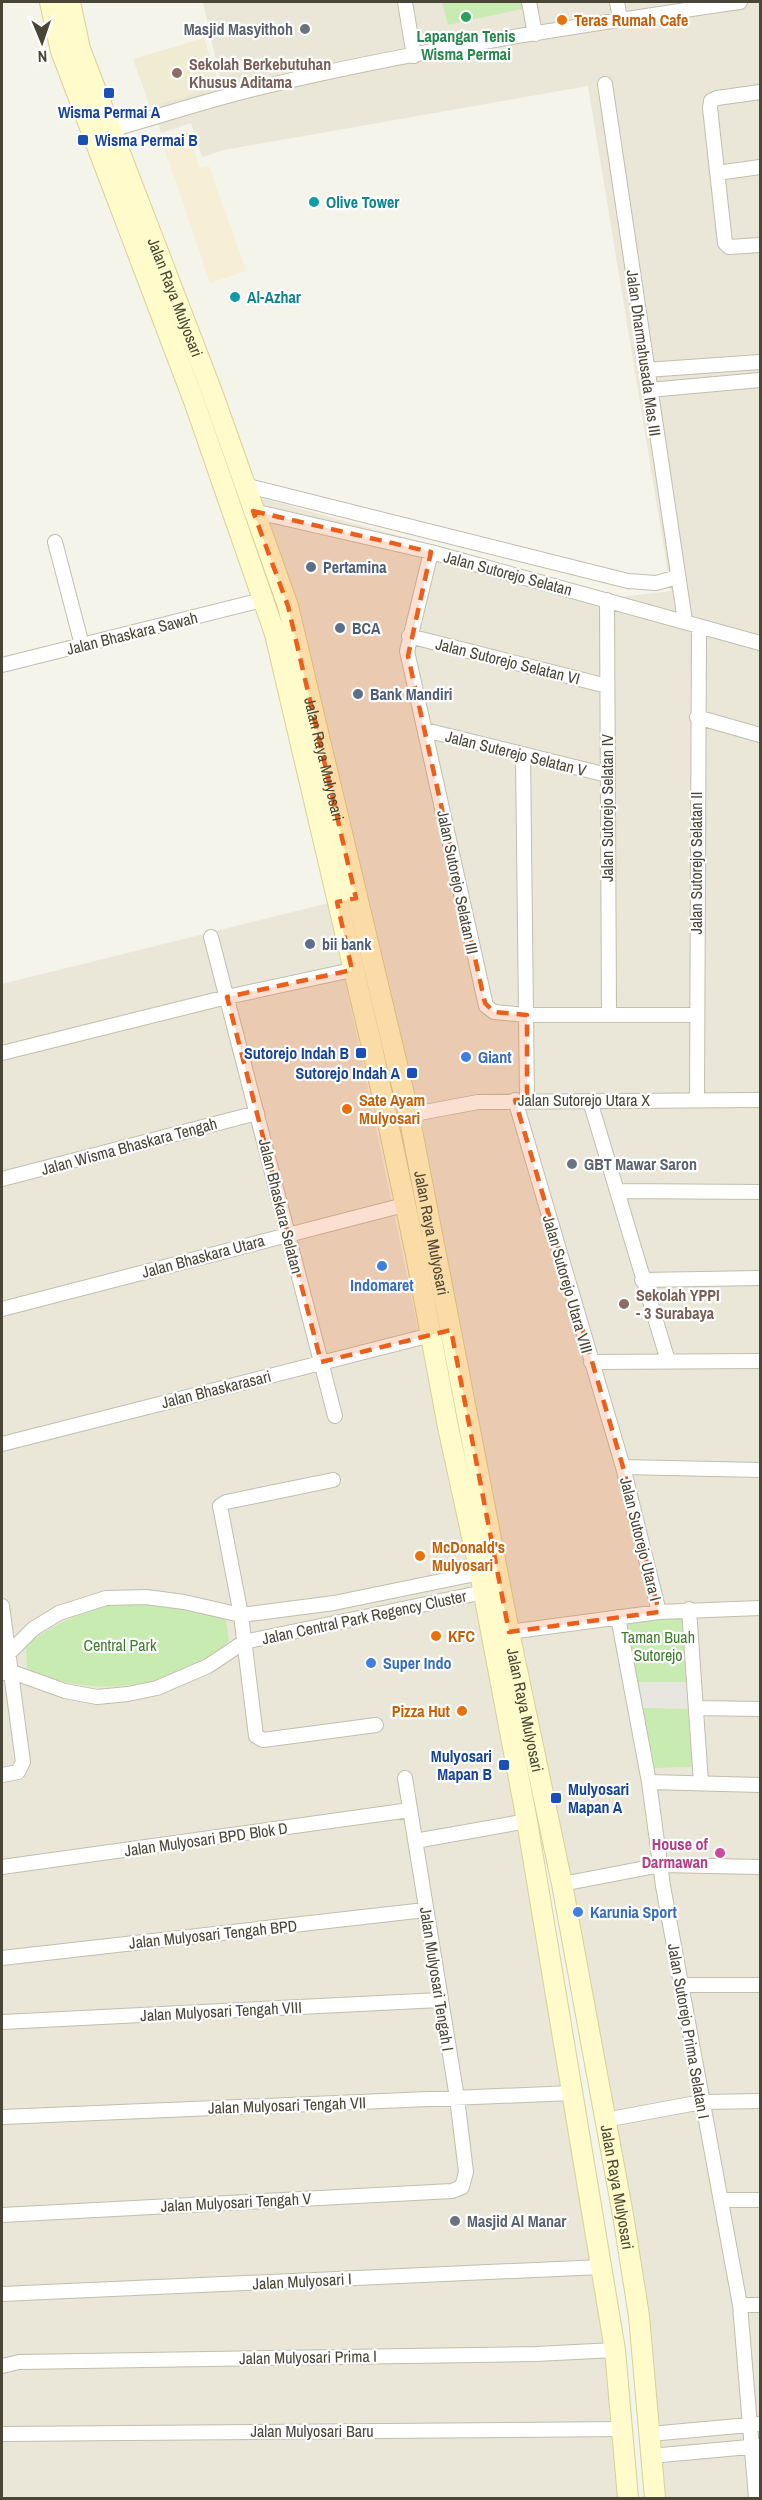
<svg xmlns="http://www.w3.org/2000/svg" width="762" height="2500" font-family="'Archivo Narrow',sans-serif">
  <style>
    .residential { fill: #eae7d8 }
    .commercial { fill: #f7efd5 }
    .education { fill: #efecd3 }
    .green { fill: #c7ebb1 }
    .parking { fill: #e7e6e1 }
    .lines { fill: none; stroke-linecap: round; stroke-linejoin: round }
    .street-casing { stroke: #c2beac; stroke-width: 16 }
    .secondary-casing { stroke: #d7d198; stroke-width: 22 }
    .street { stroke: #fff; stroke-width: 14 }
    .secondary { stroke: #fffbca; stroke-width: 20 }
    .marked { fill: #ed5e1a; fill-opacity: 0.2; stroke: #ed5e1a; stroke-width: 4.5; stroke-dasharray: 12 8; stroke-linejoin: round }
    .leisure-dot { fill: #2e9e5b; stroke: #fff; stroke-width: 2 }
    .food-dot { fill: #e8710a; stroke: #fff; stroke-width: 2 }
    .worship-dot { fill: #6b7280; stroke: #fff; stroke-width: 2 }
    .education-dot { fill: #8d6e63; stroke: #fff; stroke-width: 2 }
    .transit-dot { fill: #1a4fb4; stroke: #fff; stroke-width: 2 }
    .culture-dot { fill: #0f9aa8; stroke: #fff; stroke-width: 2 }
    .service-dot { fill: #5c6f8a; stroke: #fff; stroke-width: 2 }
    .shop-dot { fill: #3f7fe0; stroke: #fff; stroke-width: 2 }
    .hotel-dot { fill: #d1479c; stroke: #fff; stroke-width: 2 }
    .labels { text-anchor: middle; stroke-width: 4.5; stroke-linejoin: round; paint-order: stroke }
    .food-label { font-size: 16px; font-weight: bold; fill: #c56008; stroke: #fff; text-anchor: start }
    .worship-label { font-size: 16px; font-weight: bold; fill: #5b616d; stroke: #fff; text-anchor: start }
    .leisure-label { font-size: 16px; font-weight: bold; fill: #27864d; stroke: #fff }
    .education-label { font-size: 16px; font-weight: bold; fill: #785e54; stroke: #fff; text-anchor: start }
    .transit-label { font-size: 16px; font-weight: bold; fill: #164399; stroke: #fff; text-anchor: end }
    .culture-label { font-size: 16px; font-weight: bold; fill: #0d838f; stroke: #fff; text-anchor: start }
    .street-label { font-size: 16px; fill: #4a4637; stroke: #fff }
    .service-label { font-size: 16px; font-weight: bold; fill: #4e5e75; stroke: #fff; text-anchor: start }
    .shop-label { font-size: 16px; font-weight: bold; fill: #366cbe; stroke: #fff; text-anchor: start }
    .park-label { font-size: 16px; fill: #397f27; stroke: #fff }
    .hotel-label { font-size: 16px; font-weight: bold; fill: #b23c85; stroke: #fff; text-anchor: end }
  </style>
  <rect width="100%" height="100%" fill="#f5f4ea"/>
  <!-- residential -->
  <path class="residential" d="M203,2h557v2496h-106l-17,-183 -74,-427 -250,-1219 -52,-171 360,99 50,-6 -83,-505 -364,64 -22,7 -11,-34 -30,10 -8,-29 68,-21z
    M329,903l178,850 100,561 15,184h-620v-1514z"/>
  <!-- commercial -->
  <path class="commercial" d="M187,130l13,38 9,-2 37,105 -36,12 -49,-144z"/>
  <!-- education -->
  <path class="education" d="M204,38l16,48 -70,21 -17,-48z"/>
  <!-- green -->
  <path class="green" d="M442,2h82l2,6 -78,17z
    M116,1604c38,-1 74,2 110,16l3,21c-55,48 -137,59 -202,28l-1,-23c26,-22 57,-35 90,-42z
    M685,1612l7,155 -41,1 -27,-147z"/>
  <!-- parking -->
  <path class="parking" d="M639,1682h51v27l-47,-1z"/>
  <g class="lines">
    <defs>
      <path id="street" d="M405,2l9,54
        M529,2l6,32
        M617,2l3,17
        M605,84l80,537
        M760,92l-43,6 -6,3 -1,7 15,135 4,4 31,-2
        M110,130c47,-13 95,-29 144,-41 159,-39 323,-63 486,-87
        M717,173l43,-6
        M646,370l114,-8
        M649,390l111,-10
        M244,485l384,96 28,2 22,-6
        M253,511l178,41 329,91
        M55,542l27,103
        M431,552l-24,99 79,355 8,6 33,3h168
        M607,600l2,415
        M409,636l198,50
        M2,665l260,-65
        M697,717l63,18
        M425,730l182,45
        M523,755l4,345
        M211,937l124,479
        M2,1053l225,-56 125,-27
        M515,1100l108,367 36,145
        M697,1100l2,-474
        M590,1101l78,260
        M409,1115l69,-13 282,-2
        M2,1179l255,-66
        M618,1191l142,1
        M642,1280l118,-2
        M2,1309l402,-104
        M591,1362l169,-1
        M2,1444l429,-109
        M623,1467l137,3
        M333,1480l-107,22 -6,4 21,109 15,121 7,4 113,-15
        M2,1606l21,156 -5,10 -16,3
        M689,1609l12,174
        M618,1617l31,165 14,104 77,419 16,193
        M509,1632l150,-20 101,-4
        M2,1654l7,-1 24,-24 26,-16 47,-15 40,-1 38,5 57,13 93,-12 146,-30
        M2,1673l10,-1 53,19 32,6 31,-3 29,-6 51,-22 36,-24 240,-50
        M697,1708l63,1
        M649,1782l111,3
        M415,1841l112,-20
        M2,1867l408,-57
        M562,1884l99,-19 99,2
        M2,1958l423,-48
        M682,1985h78
        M2,2022l438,-22
        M2,2117l570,-24
        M605,2120l97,-18 58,-1
        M721,2200h39
        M2,2215l450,-24 10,-4 4,-15 -9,-74 -52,-320
        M2,2294l599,-27
        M740,2305h20
        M2,2366l17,-4 517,-8 79,-4
        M2,2434l621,-5
        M650,2434l110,-10
        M651,2456l109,-10"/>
      <g id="secondary">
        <path d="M50,2l11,49 133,350 81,233 97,413 44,208 32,172 32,146 47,248 88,529 13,148"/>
        <path id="s1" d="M70,2l10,47 132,343 76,214 121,509 100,517 53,252 61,331 16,101 16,182"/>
      </g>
    </defs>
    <!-- street casing -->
    <use href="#street" class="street-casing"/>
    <!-- secondary casing -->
    <use href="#secondary" class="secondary-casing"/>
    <!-- street -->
    <use href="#street" class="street"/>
    <!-- secondary -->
    <use href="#secondary" class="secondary"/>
  </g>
  <!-- marked area -->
  <path class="marked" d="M253,511l178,41 -23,104 77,347 9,9 33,3v85h-12l108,367 36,145 -150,20 -58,-302 -130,32 -94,-365 125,-27 -15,-68 19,-4 -68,-292z"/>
  <!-- markers -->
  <circle class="leisure-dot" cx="466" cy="17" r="6"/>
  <g class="food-dot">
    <circle cx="562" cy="20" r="6"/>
    <circle cx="347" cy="1109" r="6"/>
    <circle cx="420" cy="1556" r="6"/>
    <circle cx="436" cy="1636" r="6"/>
    <circle cx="462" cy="1711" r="6"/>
  </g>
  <g class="worship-dot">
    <circle cx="305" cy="29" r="6"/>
    <circle cx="572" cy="1164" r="6"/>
    <circle cx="455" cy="2221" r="6"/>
  </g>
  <g class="education-dot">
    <circle cx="177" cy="73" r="6"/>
    <circle cx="624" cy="1304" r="6"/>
  </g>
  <g class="transit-dot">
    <rect x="103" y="87" width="12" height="12" rx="3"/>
    <rect x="77" y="134" width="12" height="12" rx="3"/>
    <rect x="355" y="1047" width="12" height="12" rx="3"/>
    <rect x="406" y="1067" width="12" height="12" rx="3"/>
    <rect x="498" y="1759" width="12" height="12" rx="3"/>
    <rect x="550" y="1792" width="12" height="12" rx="3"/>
  </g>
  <g class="culture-dot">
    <circle cx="314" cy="202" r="6"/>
    <circle cx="235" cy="297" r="6"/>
  </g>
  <g class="service-dot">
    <circle cx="311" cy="567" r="6"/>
    <circle cx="340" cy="628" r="6"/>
    <circle cx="358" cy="694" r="6"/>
    <circle cx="310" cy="944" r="6"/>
  </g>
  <g class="shop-dot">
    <circle cx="466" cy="1057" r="6"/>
    <circle cx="382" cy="1266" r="6"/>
    <circle cx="371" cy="1663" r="6"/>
    <circle cx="578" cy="1912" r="6"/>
  </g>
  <circle class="hotel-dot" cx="720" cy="1853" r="6"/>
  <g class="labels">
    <!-- food labels -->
    <g class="food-label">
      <text x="574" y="26">Teras Rumah Cafe</text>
      <text x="359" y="1106">Sate Ayam<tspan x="359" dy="18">Mulyosari</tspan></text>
      <text x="432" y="1553">McDonald's<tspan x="432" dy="18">Mulyosari</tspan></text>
      <text x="448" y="1642">KFC</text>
      <text x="450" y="1717" text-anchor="end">Pizza Hut</text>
    </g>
    <!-- worship labels -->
    <g class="worship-label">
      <text x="293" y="35" text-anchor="end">Masjid Masyithoh</text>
      <text x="584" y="1170">GBT Mawar Saron</text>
      <text x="467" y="2227">Masjid Al Manar</text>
    </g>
    <!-- leisure labels -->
    <g class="leisure-label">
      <text x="466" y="42">Lapangan Tenis<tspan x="466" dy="18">Wisma Permai</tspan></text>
    </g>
    <!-- education labels -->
    <g class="education-label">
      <text x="189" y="70">Sekolah Berkebutuhan<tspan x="189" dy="18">Khusus Aditama</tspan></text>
      <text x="636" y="1301">Sekolah YPPI<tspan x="636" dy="18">- 3 Surabaya</tspan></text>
    </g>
    <!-- transit labels -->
    <g class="transit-label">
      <text x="109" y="118" text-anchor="middle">Wisma Permai A</text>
      <text x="95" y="146" text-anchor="start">Wisma Permai B</text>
      <text x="349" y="1059">Sutorejo Indah B</text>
      <text x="400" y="1079">Sutorejo Indah A</text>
      <text x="492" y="1762">Mulyosari<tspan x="492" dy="18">Mapan B</tspan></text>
      <text x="568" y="1795" text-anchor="start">Mulyosari<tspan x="568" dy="18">Mapan A</tspan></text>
    </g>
    <!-- culture labels -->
    <g class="culture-label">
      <text x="326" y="208">Olive Tower</text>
      <text x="247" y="303">Al-Azhar</text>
    </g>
    <!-- street labels -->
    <g class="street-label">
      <text dy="6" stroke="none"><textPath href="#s1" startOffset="314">Jalan Raya Mulyosari</textPath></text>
      <text transform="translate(644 353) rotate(82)" y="6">Jalan Dharmahusada Mas III</text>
      <text transform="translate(508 573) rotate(15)" y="6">Jalan Sutorejo Selatan</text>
      <text transform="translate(132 633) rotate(-14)" y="6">Jalan Bhaskara Sawah</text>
      <text transform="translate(508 661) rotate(14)" y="6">Jalan Sutorejo Selatan VI</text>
      <text transform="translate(516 753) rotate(14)" y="6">Jalan Suterejo Selatan V</text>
      <text dy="6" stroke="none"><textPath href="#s1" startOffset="800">Jalan Raya Mulyosari</textPath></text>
      <text transform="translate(607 808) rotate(-90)" y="6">Jalan Sutorejo Selatan IV</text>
      <text transform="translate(696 863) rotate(-90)" y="6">Jalan Sutorejo Selatan II</text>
      <text transform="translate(458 882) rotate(78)" y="6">Jalan Sutorejo Selatan III</text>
      <text x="584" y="1106">Jalan Sutorejo Utara X</text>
      <text transform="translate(129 1146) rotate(-15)" y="6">Jalan Wisma Bhaskara Tengah</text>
      <text transform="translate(281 1206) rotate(76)" y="6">Jalan Bhaskara Selatan</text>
      <text dy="6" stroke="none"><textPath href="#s1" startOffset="1286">Jalan Raya Mulyosari</textPath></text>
      <text transform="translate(203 1256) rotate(-15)" y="6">Jalan Bhaskara Utara</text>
      <text transform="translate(568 1284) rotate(74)" y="6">Jalan Sutorejo Utara VIII</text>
      <text transform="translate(216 1389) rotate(-14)" y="6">Jalan Bhaskarasari</text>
      <text transform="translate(641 1539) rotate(76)" y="6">Jalan Sutorejo Utara I</text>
      <text transform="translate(364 1617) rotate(-12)" y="6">Jalan Central Park Regency Cluster</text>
      <text dy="6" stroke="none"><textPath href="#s1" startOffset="1772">Jalan Raya Mulyosari</textPath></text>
      <text transform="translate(206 1839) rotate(-8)" y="6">Jalan Mulyosari BPD Blok D</text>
      <text transform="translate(213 1934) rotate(-6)" y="6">Jalan Mulyosari Tengah BPD</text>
      <text transform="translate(437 1979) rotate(81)" y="6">Jalan Mulyosari Tengah I</text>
      <text transform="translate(221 2011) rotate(-3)" y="6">Jalan Mulyosari Tengah VIII</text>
      <text transform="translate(689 2031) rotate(80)" y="6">Jalan Sutorejo Prima Selatan I</text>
      <text transform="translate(287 2105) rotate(-2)" y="6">Jalan Mulyosari Tengah VII</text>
      <text dy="6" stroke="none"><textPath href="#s1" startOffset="2258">Jalan Raya Mulyosari</textPath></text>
      <text transform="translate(236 2202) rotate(-3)" y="6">Jalan Mulyosari Tengah V</text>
      <text transform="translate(302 2281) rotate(-3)" y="6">Jalan Mulyosari I</text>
      <text transform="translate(308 2357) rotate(-1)" y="6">Jalan Mulyosari Prima I</text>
      <text x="312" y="2437">Jalan Mulyosari Baru</text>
    </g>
    <!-- service labels -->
    <g class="service-label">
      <text x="323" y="573">Pertamina</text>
      <text x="352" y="634">BCA</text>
      <text x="370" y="700">Bank Mandiri</text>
      <text x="322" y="950">bii bank</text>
    </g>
    <!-- shop labels -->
    <g class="shop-label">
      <text x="478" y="1063">Giant</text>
      <text x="382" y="1291" text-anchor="middle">Indomaret</text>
      <text x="383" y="1669">Super Indo</text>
      <text x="590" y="1918">Karunia Sport</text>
    </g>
    <!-- park labels -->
    <g class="park-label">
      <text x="658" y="1643">Taman Buah<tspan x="658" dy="18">Sutorejo</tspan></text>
      <text x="120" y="1651">Central Park</text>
    </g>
    <!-- hotel labels -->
    <g class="hotel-label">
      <text x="708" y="1850">House of<tspan x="708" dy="18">Darmawan</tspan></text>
    </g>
  </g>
  <!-- border -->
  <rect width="762" height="2500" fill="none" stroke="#4a4637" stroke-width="6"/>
  <!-- north arrow -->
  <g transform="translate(42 42) rotate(178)" stroke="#ffffff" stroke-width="4.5" paint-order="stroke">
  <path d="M0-4.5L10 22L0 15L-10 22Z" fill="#4a4637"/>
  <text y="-9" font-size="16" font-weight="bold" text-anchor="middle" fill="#4a4637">N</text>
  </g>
</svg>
